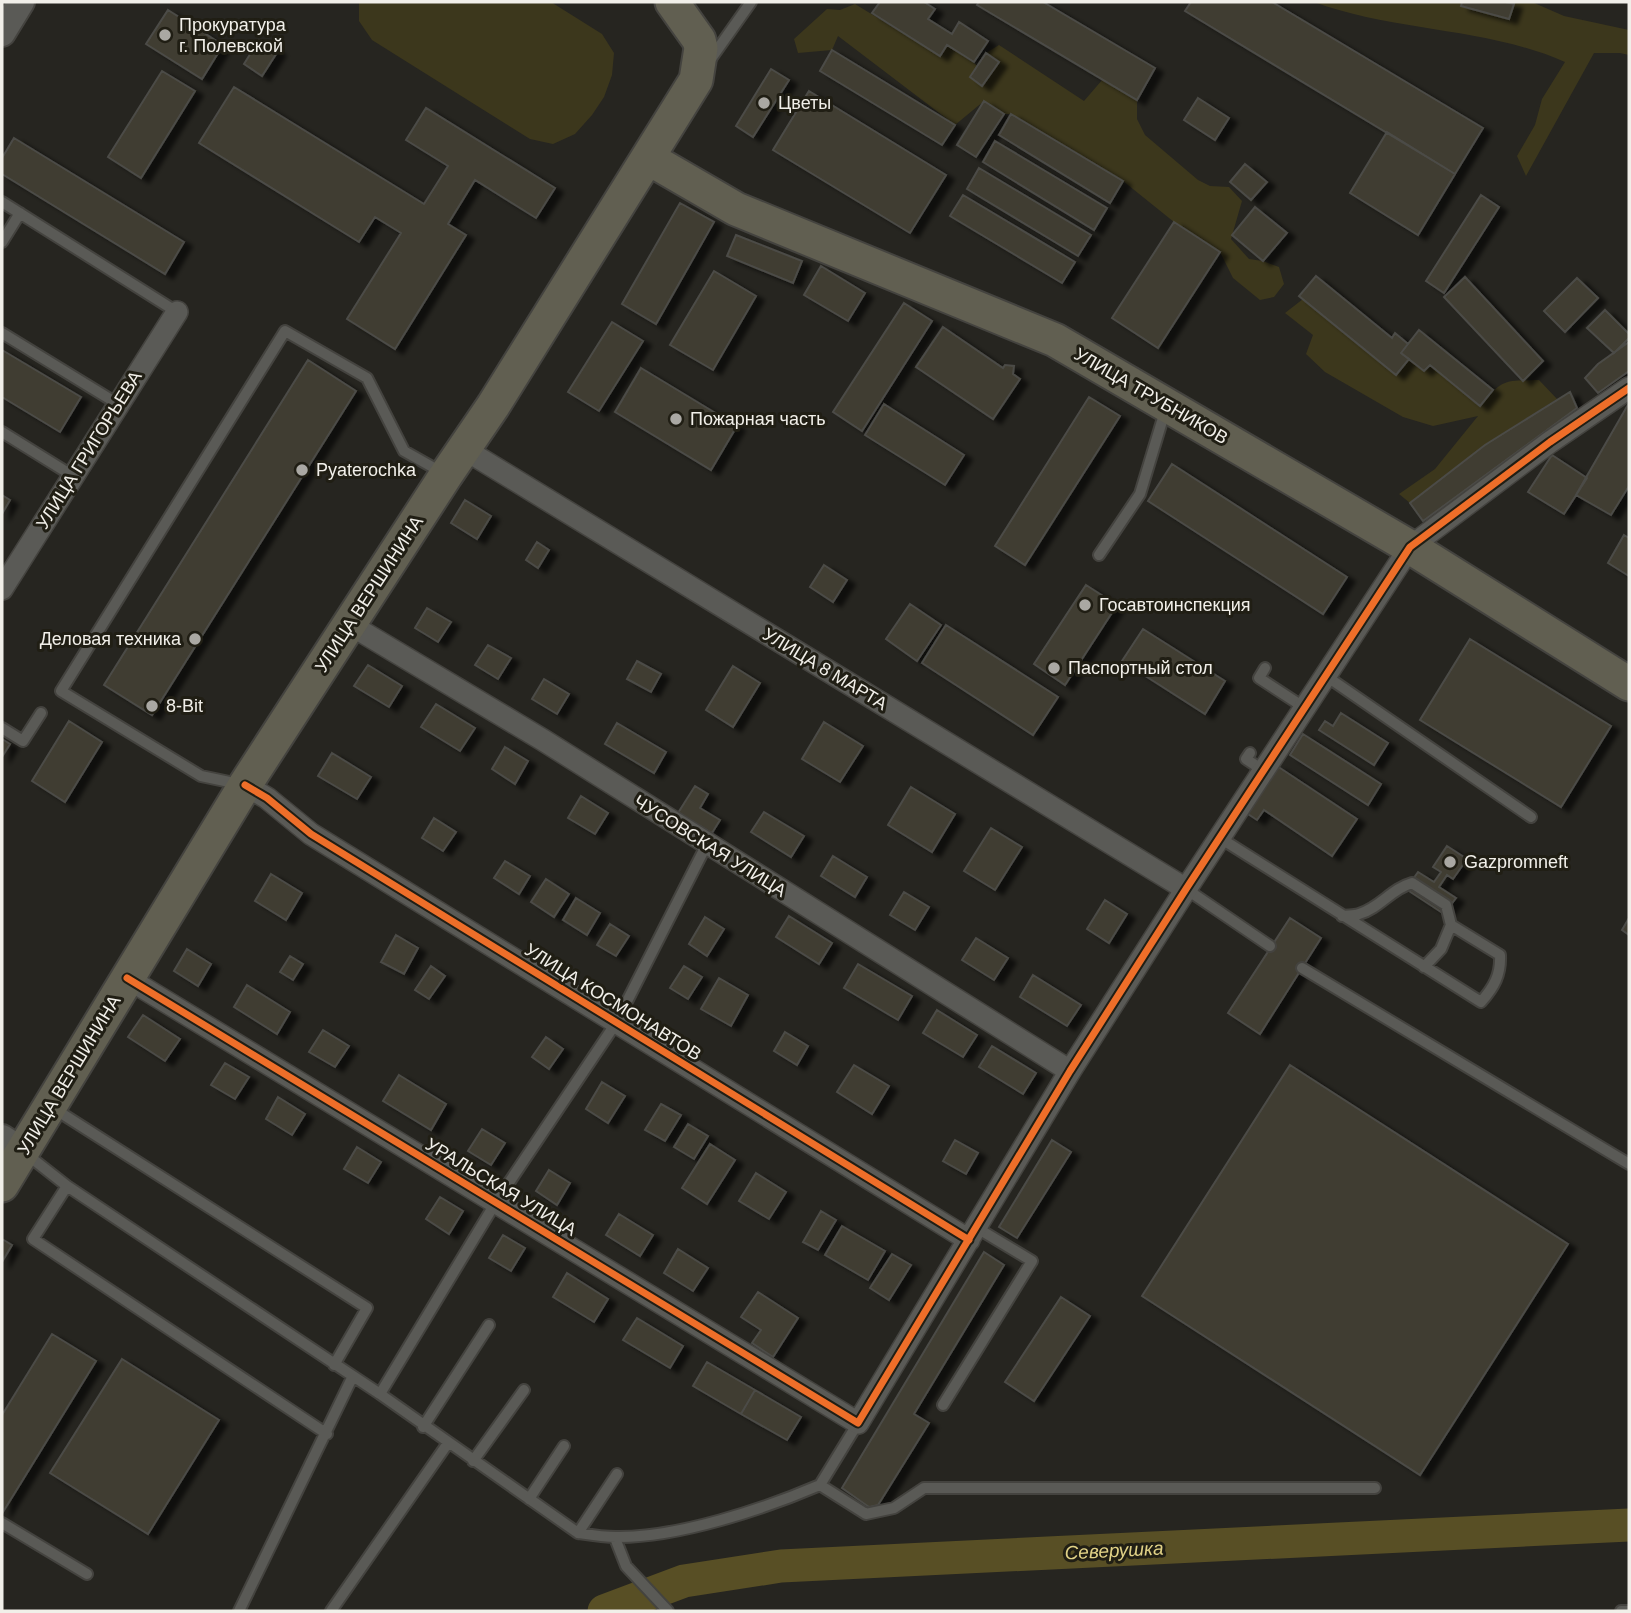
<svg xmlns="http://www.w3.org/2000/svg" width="1631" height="1613" font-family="Arial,sans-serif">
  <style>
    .green { fill: #3c371c }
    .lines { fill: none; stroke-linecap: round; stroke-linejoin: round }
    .river { stroke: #584f25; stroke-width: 33 }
    .building { fill: #403d31; stroke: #4c4b47; stroke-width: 2; filter: url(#shadow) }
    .service-casing { stroke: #44433f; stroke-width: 14 }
    .minor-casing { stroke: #44433f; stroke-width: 24 }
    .tertiary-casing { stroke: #44433f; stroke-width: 30 }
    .primary-casing { stroke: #44433f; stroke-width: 37 }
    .service { stroke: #5a5a56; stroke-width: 10 }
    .minor { stroke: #5a5a56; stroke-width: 21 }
    .tertiary { stroke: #5a5a56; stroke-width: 26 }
    .primary { stroke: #615f51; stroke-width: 33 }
    .cycleway-casing { stroke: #201e14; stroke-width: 11 }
    .cycleway { stroke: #ee6e29; stroke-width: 7 }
    .poi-dot { fill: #aaa8a3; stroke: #201e14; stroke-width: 2.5 }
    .labels { text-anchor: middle; stroke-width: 6; stroke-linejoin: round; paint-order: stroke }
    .poi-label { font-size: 18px; fill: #f1efe9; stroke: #201e14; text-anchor: start }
    .street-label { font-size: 18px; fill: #f1efe9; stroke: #201e14 }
    .water-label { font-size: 19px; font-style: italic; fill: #e0d186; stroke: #201e14 }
  </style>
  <defs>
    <filter id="shadow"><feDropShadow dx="8" dy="4.5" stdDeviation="2" flood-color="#0009"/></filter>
  </defs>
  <rect width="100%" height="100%" fill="#262520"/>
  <!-- green -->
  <path class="green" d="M359,2h192l51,32 12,19 -2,22 -8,22 -12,18 -17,19 -22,10 -23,-5 -158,-99 -13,-19z
    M1314,2h218l32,14 65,14v25l-9,-2h-26l-68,123 -9,-20 18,-31 7,-26 23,-37c-79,-35 -170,-30 -251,-60z
    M855,4l85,52 7,-11 31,21 -8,11 12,8 17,-23 -13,-9 13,-8 85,56 19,-22 34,21v19l8,16 53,45 12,6 19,1 13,14 -11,38 18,20 14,2 16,6 5,17 -10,13 -14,3 -27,-22 -13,-26 -46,-30 -51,-41 -112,-67h-7l-20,-13 -29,24 -117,-89 -6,14 -34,3 -4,-14 33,-30 13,1z
    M1303,299l93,76 13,-16 15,12 6,-6 50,41c23,-28 25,-25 59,-26l18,19 -72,46 -75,58 -11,-9 36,-25 43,-53 -45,10 -30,-9 -78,-45 -19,-18 7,-19 -28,-22z"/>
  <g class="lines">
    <!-- river -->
    <path class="river" d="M604,1611l80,-30 97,-15 848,-41"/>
  </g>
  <!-- building -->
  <path class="building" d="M880,2h44l11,7 -7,10 24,15 7,-12 29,19 -14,21 -27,-17 -7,11 -68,-43z
    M979,2h64l112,66 -18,32 -160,-95z
    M1191,2h81l211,126 -28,46 -270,-163z
    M1462,2h43l9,2 -5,15 -48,-13z
    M168,10l55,35 -21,34 -56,-35z
    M259,40l19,11 -16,25 -18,-12z
    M832,50l123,75 -13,20 -122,-74z
    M986,53l13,9 -17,24 -12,-9z
    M771,69l18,11 -36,57 -17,-11z
    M162,71l33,20 -54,87 -33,-21z
    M234,87l190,117 24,-38 -42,-26 20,-32 129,80 -19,30 -61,-38 -27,44 18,11 -71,114 -48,-30 54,-86 -26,-16 -16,25 -160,-99z
    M809,91l137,84 -36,58 -137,-83z
    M1198,98l31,20 -14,22 -31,-20z
    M984,101l20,13 -28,43 -19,-12z
    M1011,114l112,67 -13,22 -111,-68z
    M1387,132l68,42 -37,61 -68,-42z
    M14,138l170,104 -19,32 -163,-100v-16z
    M995,141l112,67 -13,22 -111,-68z
    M1245,164l22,18 -16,18 -21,-18z
    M979,168l112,67 -13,21 -111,-67z
    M963,195l112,67 -13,21 -112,-67z
    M1481,195l18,12 -55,86 -18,-12z
    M680,203l34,19 -58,102 -34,-20z
    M1255,207l32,26 -24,28 -31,-26z
    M1174,222l46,30 -62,96 -46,-30z
    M736,235l66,26 -9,22 -66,-27z
    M821,266l44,27 -17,28 -44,-26z
    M714,271l42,25 -43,74 -43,-25z
    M1316,276l76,62 3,-5 13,11 -7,9 8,6 -13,16 -97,-79z
    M1465,277l78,84 -20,20 -79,-84z
    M1577,278l21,20 -33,34 -21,-21z
    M904,303l28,18 -70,110 -29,-19z
    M1605,310l24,24v4l-15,15 -27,-25z
    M612,322l31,19 -44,70 -31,-19z
    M943,327l60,41 2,-3 9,1 -1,8 7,5 -27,40 -77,-52z
    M1419,330l74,60 -13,16 -50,-41 -6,6 -23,-18z
    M1629,342v29l-31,22 -13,-15 13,-14z
    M2,350l79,47 -21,35 -58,-35z
    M308,360l48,31 -204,324 -48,-30z
    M641,368l96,58 -26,44 -96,-58z
    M1570,392l7,16 -154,113 -13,-18 75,-58z
    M1089,397l31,19 -95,149 -30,-19z
    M1629,403v83l-18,29 -35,-20z
    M884,404l80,51 -19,30 -80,-50z
    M1552,455l35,23 -23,36 -36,-22z
    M1172,464l175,113 -24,37 -175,-113z
    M2,495l8,5 -8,14z
    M465,500l26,16 -14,23 -26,-16z
    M1624,535l5,3v38l-21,-13z
    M537,542l12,8 -11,18 -12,-8z
    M824,565l23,15 -14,22 -23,-15z
    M1086,585l31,20 -52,80 -31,-21z
    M910,604l31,21 -24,36 -31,-22z
    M427,608l24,14 -13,20 -23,-14z
    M946,625l112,72 -25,38 -111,-72z
    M1143,629l82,52 -20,33 -83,-53z
    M1470,639l141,87 -50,81 -141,-87z
    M488,645l23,13 -13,21 -23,-14z
    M637,661l24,13 -10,18 -24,-13z
    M368,665l34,21 -13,21 -35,-21z
    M733,666l27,17 -27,44 -27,-17z
    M544,679l25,15 -12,20 -25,-15z
    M436,704l39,24 -15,23 -39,-24z
    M1341,713l47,30 -14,22 -55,-35 6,-9 8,5z
    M69,721l33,21 -37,60 -33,-21z
    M824,722l39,24 -23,36 -38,-23z
    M617,723l49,29 -12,21 -49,-29z
    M1303,734l78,50 -13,21 -78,-50z
    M2,739l8,5 -8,13z
    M505,747l23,14 -13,23 -23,-15z
    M332,753l39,24 -14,22 -39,-23z
    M1277,766l80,53 -25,37 -68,-46 -7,10 -12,-8z
    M695,786l13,8 -8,14 20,12 -8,13 -34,-20z
    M911,787l44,27 -23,38 -44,-27z
    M581,796l27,17 -13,21 -27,-16z
    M764,812l40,24 -13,21 -40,-25z
    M434,818l22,14 -13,19 -21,-13z
    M991,828l31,19 -27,43 -31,-19z
    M1447,846l20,13 -14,20 -6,-4 -8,12 17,11 -12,16 -38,-25 12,-17 16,10 7,-10 -8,-5z
    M833,856l34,21 -12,20 -34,-21z
    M505,861l25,15 -11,18 -25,-16z
    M271,874l31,19 -16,27 -31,-19z
    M546,879l23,15 -15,23 -23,-15z
    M904,892l25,15 -14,23 -25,-15z
    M576,898l24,15 -13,22 -24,-15z
    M1105,900l22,14 -18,29 -22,-14z
    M789,916l43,27 -13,21 -43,-27z
    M705,917l19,12 -17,27 -18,-12z
    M1290,918l31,20 -61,96 -32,-21z
    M1629,918v17l-7,-5z
    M610,924l19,12 -13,20 -19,-11z
    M396,935l22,13 -14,26 -23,-12z
    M976,938l32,20 -14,22 -32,-20z
    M187,949l24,15 -13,22 -24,-15z
    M290,956l13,8 -10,16 -13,-8z
    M858,964l54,32 -14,24 -54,-32z
    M431,966l14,10 -16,23 -14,-9z
    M684,966l18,11 -14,22 -18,-11z
    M1033,975l48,30 -14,21 -47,-29z
    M719,978l29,17 -17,31 -30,-17z
    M247,985l43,27 -13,22 -43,-27z
    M937,1010l40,25 -14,22 -40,-24z
    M143,1015l37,24 -15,22 -37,-24z
    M323,1030l26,16 -14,21 -26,-15z
    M785,1032l23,14 -11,19 -23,-14z
    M546,1037l17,12 -14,20 -17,-12z
    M992,1046l44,27 -13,21 -44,-27z
    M225,1063l24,14 -14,22 -24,-14z
    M854,1065l35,21 -17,28 -35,-22z
    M1290,1065l278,179 -148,231 -278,-179z
    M399,1075l47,29 -15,26 -48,-29z
    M602,1082l23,14 -17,27 -22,-14z
    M278,1097l27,17 -13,21 -26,-16z
    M661,1104l20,11 -16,26 -20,-11z
    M688,1124l20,12 -14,23 -20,-12z
    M482,1129l23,14 -14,22 -23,-14z
    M955,1140l23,13 -12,21 -23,-13z
    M1052,1140l19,12 -54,86 -18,-11z
    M710,1144l25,16 -28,44 -25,-16z
    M357,1147l24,15 -13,21 -24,-14z
    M549,1170l21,13 -13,22 -21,-14z
    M756,1173l30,19 -17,27 -30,-18z
    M440,1197l23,14 -14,23 -23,-15z
    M821,1211l15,9 -18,30 -15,-8z
    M619,1214l34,21 -13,21 -34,-21z
    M842,1226l43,25 -17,29 -43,-25z
    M503,1235l22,13 -14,23 -22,-13z
    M2,1239l10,6 -10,17z
    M678,1249l30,19 -15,23 -29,-18z
    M984,1252l20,13 -90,149 15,9 -51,82 -9,2 -27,-19z
    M892,1254l19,11 -22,35 -19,-12z
    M567,1273l41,26 -14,23 -41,-25z
    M758,1292l40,26 -25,39 -21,-14 9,-13 -20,-13z
    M1061,1297l29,19 -56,85 -29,-19z
    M637,1318l46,28 -13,22 -47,-28z
    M52,1334l44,27 -93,151 -1,-97z
    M122,1359l97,61 -71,114 -98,-61z
    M707,1362l48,28 -14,24 -48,-28z
    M755,1390l46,27 -14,23 -46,-26z"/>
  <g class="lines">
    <defs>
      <path id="service" d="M710,60l41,-58
        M2,202l175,110
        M2,242l18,-29
        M2,333l116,71
        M2,432l71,44
        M1099,555l41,-61 26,-86
        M1265,668l-6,10 46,30
        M1326,676l205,141
        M2,728l21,13 18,-28
        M1250,753l-4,6 18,12
        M239,784l-38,-8 -140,-85 224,-360 82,47 37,73 39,22
        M1220,838l261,164c13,-15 20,-27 19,-47l-49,-30 -5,-20 -34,-22c-21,6 -32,25 -53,31 -5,2 -11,1 -17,2
        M1186,889l84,57
        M1424,967l17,-18 10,-24
        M1302,968l327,196
        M53,1108l314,200 -33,57
        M25,1153l42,33 313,208 198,139c13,2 25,4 38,4 61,1 148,-28 204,-52
        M67,1186l-34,53 294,195
        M380,1394l116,-192 120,-179 91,-179
        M943,1405l89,-144 -55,-33
        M858,1423l-38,62 46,29 28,-6 30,-20h451
        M423,1427l66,-102
        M473,1461l51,-71
        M529,1499l35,-53
        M2,1523l85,51
        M578,1533l39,-59
        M615,1538l11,28 42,45
        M239,1611l113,-233
        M331,1611l117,-168
        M1621,1611h8"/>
      <path id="minor" d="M464,449l722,440
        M2,589l175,-277
        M349,624l194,116 527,331
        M245,785l22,13 44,36 658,406
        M127,978l731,445 212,-352 116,-182 224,-342 140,-105 79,-54"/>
      <path id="tertiary" d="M2,33l19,-31
        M2,1138l20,13"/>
      <path id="primary" d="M648,158l88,51 319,131 355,207 219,137
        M2,1185l243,-400 201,-310 47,-69 203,-326 5,-32 -2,-8 -27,-38"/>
    </defs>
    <!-- service casing -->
    <use href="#service" class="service-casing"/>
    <!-- minor casing -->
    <use href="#minor" class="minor-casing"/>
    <!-- tertiary casing -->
    <use href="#tertiary" class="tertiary-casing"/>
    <!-- primary casing -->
    <use href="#primary" class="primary-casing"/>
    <!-- service -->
    <use href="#service" class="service"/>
    <!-- minor -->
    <use href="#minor" class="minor"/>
    <!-- tertiary -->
    <use href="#tertiary" class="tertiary"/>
    <!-- primary -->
    <use href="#primary" class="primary"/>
    <defs>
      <path id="cycleway" d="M245,785l22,13 44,36 658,406
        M127,978l731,445 212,-352 116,-182 224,-342 140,-105 79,-54"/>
    </defs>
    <!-- cycleway casing -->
    <use href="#cycleway" class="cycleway-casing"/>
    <!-- cycleway -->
    <use href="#cycleway" class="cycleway"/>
  </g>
  <!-- markers -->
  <g class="poi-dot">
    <circle cx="165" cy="35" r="7"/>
    <circle cx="764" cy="103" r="7"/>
    <circle cx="676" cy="419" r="7"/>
    <circle cx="302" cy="470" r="7"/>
    <circle cx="1085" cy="605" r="7"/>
    <circle cx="195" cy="639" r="7"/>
    <circle cx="1054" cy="668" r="7"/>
    <circle cx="152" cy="706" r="7"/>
    <circle cx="1450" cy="862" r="7"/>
  </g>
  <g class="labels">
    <!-- poi labels -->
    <g class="poi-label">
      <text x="179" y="31">Прокуратура<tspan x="179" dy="21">г. Полевской</tspan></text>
      <text x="778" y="109">Цветы</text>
      <text x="690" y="425">Пожарная часть</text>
      <text x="316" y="476">Pyaterochka</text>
      <text x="1099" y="611">Госавтоинспекция</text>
      <text x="181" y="645" text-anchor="end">Деловая техника</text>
      <text x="1068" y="674">Паспортный стол</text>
      <text x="166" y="712">8-Bit</text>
      <text x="1464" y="868">Gazpromneft</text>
    </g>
    <!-- street labels -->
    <g class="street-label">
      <text transform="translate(1151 396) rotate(30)" y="6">УЛИЦА ТРУБНИКОВ</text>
      <text transform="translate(89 450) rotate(-58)" y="6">УЛИЦА ГРИГОРЬЕВА</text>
      <text transform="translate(369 594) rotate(-57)" y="6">УЛИЦА ВЕРШИНИНА</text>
      <text transform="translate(825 669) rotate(31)" y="6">УЛИЦА 8 МАРТА</text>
      <text transform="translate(710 846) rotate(32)" y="6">ЧУСОВСКАЯ УЛИЦА</text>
      <text transform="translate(613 1002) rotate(32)" y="6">УЛИЦА КОСМОНАВТОВ</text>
      <text transform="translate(69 1075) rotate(-59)" y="6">УЛИЦА ВЕРШИНИНА</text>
      <text transform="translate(501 1187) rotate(31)" y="6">УРАЛЬСКАЯ УЛИЦА</text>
    </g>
    <!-- water labels -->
    <g class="water-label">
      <text transform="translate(1114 1550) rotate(-3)" y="7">Северушка</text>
    </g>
  </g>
  <!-- border -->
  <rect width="1631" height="1613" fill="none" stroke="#f1efe9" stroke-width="7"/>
</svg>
